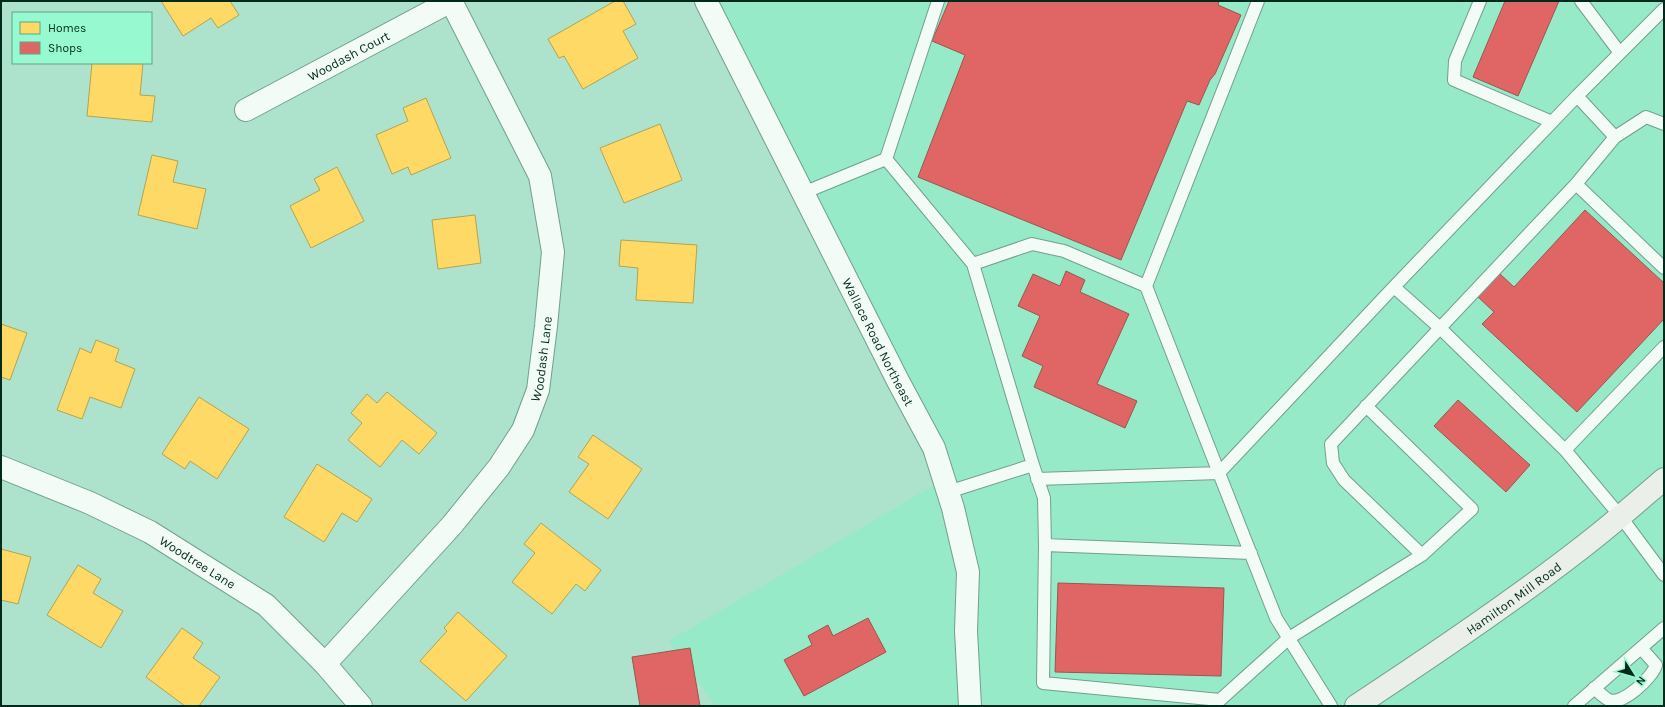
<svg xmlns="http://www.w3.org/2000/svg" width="1665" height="707" font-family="Karla,sans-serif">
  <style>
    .built { fill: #96eac7 }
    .homes { fill: #ffd966; stroke: #b2a450 }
    .shops { fill: #e06666; stroke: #9d5450 }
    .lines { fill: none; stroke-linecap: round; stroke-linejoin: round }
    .service-casing { stroke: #739f8e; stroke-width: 14 }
    .minor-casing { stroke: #739f8e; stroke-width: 24 }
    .tertiary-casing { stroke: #739f8e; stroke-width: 24 }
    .secondary-casing { stroke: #739f8e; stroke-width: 24 }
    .service { stroke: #f3fbf7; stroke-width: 12 }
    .minor { stroke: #f3fbf7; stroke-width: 22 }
    .tertiary { stroke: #f3fbf7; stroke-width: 22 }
    .secondary { stroke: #eaefe9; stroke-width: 22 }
    .labels { text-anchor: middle; stroke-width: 4; stroke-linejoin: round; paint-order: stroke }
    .street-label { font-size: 13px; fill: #002a1b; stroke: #97f9cf }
  </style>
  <rect width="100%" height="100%" fill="#ade3cc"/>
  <!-- built -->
  <path class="built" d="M710,1h954v705h-948l-47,-65 272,-160z"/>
  <!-- homes -->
  <path class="homes" d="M161,1h69l9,14 -21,13 -7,-10 -28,18z
    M615,1h8l13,23 -13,7 15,27 -55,31 -19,-33 -5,2 -11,-19z
    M92,63h51l-3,32 15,1 -3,26 -65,-6z
    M426,98l25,60 -40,17 -3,-8 -16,7 -16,-39 32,-14 -5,-13z
    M660,124l22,56 -58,23 -24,-55z
    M152,155l26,6 -5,21 33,7 -9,40 -59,-14z
    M337,167l27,54 -53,27 -21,-42 30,-16 -6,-11z
    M475,215l6,48 -43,6 -6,-49z
    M621,240l76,5 -4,58 -57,-3 2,-32 -19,-2z
    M1,324l26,9 -17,47 -9,-3z
    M96,340l23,9 -4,12 20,8 -14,39 -31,-11 -8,22 -25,-9 23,-62 11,5z
    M387,392l50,41 -18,21 -17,-14 -22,27 -32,-27 14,-17 -11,-10 16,-19 10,9z
    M199,397l50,32 -32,50 -27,-18 -5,8 -23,-15z
    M593,435l49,34 -34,50 -39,-27 20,-28 -11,-7z
    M317,464l55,35 -15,23 -15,-9 -18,29 -40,-25z
    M541,523l60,47 -16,21 -9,-7 -24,30 -40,-32 23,-29 -11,-9z
    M1,549l30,8 -13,47 -17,-4z
    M78,565l23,14 -8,14 30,18 -22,37 -54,-33z
    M458,612l49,44 -41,45 -46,-40 27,-30 -3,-3z
    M182,628l21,15 -10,15 27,19 -21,29h-14l-39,-29z"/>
  <!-- shops -->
  <path class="shops" d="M949,1h270l-1,4 23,10 -26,59 -5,6 -11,25 -12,-4 -66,159 -203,-83 47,-122 -33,-14z
    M1505,1h54l-41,95 -45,-19z
    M1585,210l79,73v36l-87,93 -95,-88 12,-12 -17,-16 22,-23 15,14z
    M1066,271l19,9 -5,12 49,22 -32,70 40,17 -12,27 -91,-41 9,-21 -21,-10 18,-40 -22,-10 15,-32 27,12z
    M1458,400l72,65 -24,27 -72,-66z
    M1058,583l166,5 -3,88 -166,-4z
    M868,618l18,34 -82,44 -20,-36 28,-15 -4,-9 20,-11 5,11z
    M690,648l10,58h-60l-8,-49z"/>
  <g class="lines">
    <defs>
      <path id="service" d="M1480,1l-25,60 -1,19 98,42
        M1581,1l39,52
        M1615,137l-38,-41 87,-87
        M886,159l52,-158
        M1576,184l39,-47 31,-20 18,7
        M803,193l83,-34 87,105 60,201
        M973,264l59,-20 32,7 82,35 73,187 -182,6
        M1146,286l112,-285
        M1394,287l46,41 136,-144 88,84
        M1366,406l106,103 -50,46 -78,-75 -11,-17 -2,-19 109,-116 125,122 56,67 43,58
        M1565,450l99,-103
        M948,492l85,-27 11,33 1,47 -2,138 177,17 69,-62 133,-83
        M1045,545l206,8
        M1594,688c5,4 10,10 15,12 13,6 44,-23 47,-35l-15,-17
        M1331,706l-55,-88 -57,-145 171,-182 187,-195
        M1574,706l90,-78"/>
      <g id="minor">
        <path id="s1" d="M246,110l205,-109"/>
        <path id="s2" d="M1,467l89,36 60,29 116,73 59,59 36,42"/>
        <path id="s3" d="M325,664l127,-139 47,-58 24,-37 15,-40 8,-64 7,-74 -13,-76 -89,-175"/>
      </g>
      <g id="tertiary">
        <path id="s4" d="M706,1l192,380 36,67 19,60 15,64 -2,59 4,75"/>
      </g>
      <g id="secondary">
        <path id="s5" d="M1356,706c76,-50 152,-101 224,-157 29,-22 56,-46 84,-70"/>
      </g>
    </defs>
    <!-- service casing -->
    <use href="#service" class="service-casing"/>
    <!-- minor casing -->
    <use href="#minor" class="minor-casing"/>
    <!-- tertiary casing -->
    <use href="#tertiary" class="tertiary-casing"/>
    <!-- secondary casing -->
    <use href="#secondary" class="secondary-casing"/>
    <!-- service -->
    <use href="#service" class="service"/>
    <!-- minor -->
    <use href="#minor" class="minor"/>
    <!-- tertiary -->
    <use href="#tertiary" class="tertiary"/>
    <!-- secondary -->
    <use href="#secondary" class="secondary"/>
  </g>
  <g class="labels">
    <!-- street labels -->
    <g class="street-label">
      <text dy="5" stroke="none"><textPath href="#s1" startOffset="116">Woodash Court</textPath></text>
      <text dy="5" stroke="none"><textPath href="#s4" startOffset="382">Wallace Road Northeast</textPath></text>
      <text dy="5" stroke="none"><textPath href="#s3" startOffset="381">Woodash Lane</textPath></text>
      <text dy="5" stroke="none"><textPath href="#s2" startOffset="219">Woodtree Lane</textPath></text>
      <text dy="5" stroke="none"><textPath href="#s5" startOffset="191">Hamilton Mill Road</textPath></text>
    </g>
  </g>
  <!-- border -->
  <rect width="1665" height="707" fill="none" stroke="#002a1b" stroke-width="4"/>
  <!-- legend -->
  <rect x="12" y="12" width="140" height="52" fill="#97f9cf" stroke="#5ba687"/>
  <rect x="20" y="22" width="20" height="12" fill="#ffd966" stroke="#5ba687"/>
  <text x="48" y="32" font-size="12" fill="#002a1b">Homes</text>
  <rect x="20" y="42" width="20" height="12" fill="#e06666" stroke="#5ba687"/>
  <text x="48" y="52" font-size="12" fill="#002a1b">Shops</text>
  <!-- north arrow -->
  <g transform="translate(1633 675) rotate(127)" stroke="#97f9cf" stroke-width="3" paint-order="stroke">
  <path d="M0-3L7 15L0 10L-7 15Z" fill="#002a1b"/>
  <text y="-6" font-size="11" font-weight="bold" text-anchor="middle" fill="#002a1b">N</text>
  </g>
</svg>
